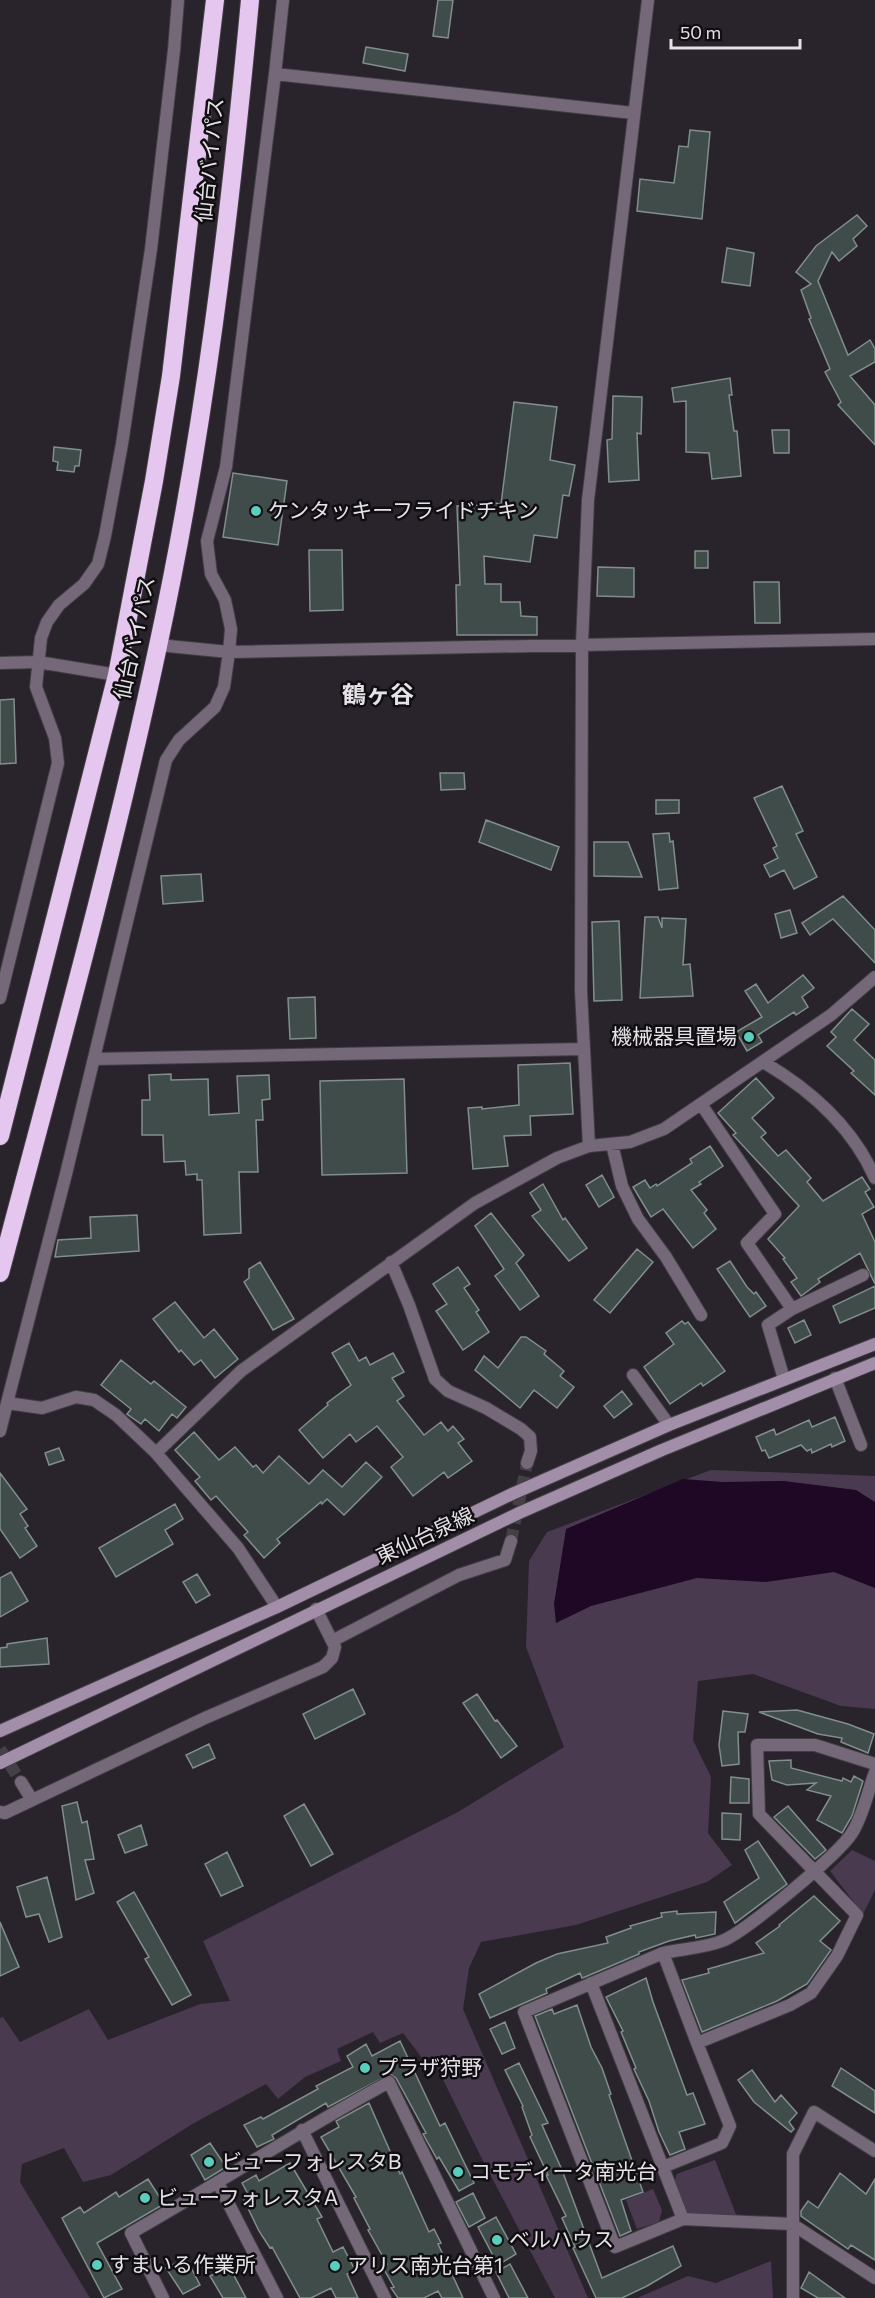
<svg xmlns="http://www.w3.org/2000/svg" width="875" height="2298" font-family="Commissioner,'Noto Sans JP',sans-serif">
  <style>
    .green { fill: #4a3a50 }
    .water { fill: #1e0826 }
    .building { fill: #3f4c49; stroke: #808f8c; stroke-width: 1.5 }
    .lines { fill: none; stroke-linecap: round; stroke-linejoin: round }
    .street-tunnel { stroke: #454048; stroke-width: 12; stroke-dasharray: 12 6; stroke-linecap: butt }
    .street-casing { stroke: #433e46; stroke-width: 14 }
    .secondary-casing { stroke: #433e46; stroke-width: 14 }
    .highway-casing { stroke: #433e46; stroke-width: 20 }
    .street { stroke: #756979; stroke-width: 12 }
    .secondary { stroke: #a28ea9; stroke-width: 12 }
    .highway { stroke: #e4c6ef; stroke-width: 18 }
    .poi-dot { fill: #5acebd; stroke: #100e11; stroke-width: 2 }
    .labels { text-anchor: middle; stroke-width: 5; stroke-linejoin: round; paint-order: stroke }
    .street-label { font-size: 21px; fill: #e5e1e6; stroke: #100e11 }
    .poi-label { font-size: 21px; fill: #e5e1e6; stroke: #100e11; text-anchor: start }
    .quarter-label { font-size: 24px; font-weight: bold; fill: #e5e1e6; stroke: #100e11 }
  </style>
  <rect width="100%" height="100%" fill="#29232c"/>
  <!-- green -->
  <path class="green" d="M711,1470l164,6v233l-34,-3 -88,-32 -55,7 -5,59 18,37 -3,56 24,32 -25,17 -131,43 -95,17 -12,26 -6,41 125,289h-33l-75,-143 -48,-98 -10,1 -19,-25 -23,10 -7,-11 -36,17 4,12 -36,16 -27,22 -12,-15 -72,39 -83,52 -28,7 -19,-34 -42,16 -2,18 70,116h-90v-280l3,-1 17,25 69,-33 19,31 92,-36 30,-3 -27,-60 255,-129 106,-65 -38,-100 3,-86 18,-29z
    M852,1850l23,11v29l-12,24 -33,-43z
    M715,2160l22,57 -51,-1 -13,-31 4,-11z
    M653,2189l9,21 -3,12 -22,7 -11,-29z
    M771,2261l2,37h-136l51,-22 28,7z"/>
  <!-- water -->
  <path class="water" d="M683,1479l40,3 61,-1 72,9 19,12v86l-41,-16 -68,10 -69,-4 -106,28 -35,17 -2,-19 12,-75z"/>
  <!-- building -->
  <path class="building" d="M438,0h15l-5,38 -15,-2z
    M366,47l42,7 -3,17 -42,-8z
    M690,130l20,2 -8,87 -65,-8 3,-32 34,4 5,-37 9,1z
    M857,215l10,11 -14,13 4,7 -18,15 -7,-9 -14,29 30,74 22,-15 5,9v13l-25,14 25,29v40l-37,-40 3,-3 -16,-30 5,-3 -21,-50 2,-1 -10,-28 10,-6 -15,-12 20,-26z
    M727,248l27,5 -4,33 -28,-4z
    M730,378l2,17h-3l5,36h3l4,45 -29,3 -3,-26 -23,-1v-51l-12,1 -2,-14z
    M613,396l29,1 -1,37 -4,-1 2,47 -30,2 -2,-42 5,-1z
    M514,402l43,5 -7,53 25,5 -6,31 -6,-1 -6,43 -23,-3 -4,27 -46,-6 1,28h16v18h19l1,14 16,1v18h-80l-1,-50h4l-3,-79 30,-1 1,-3 13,2z
    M772,430h17v23h-15z
    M54,447l27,3 -2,16h-4l-1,6 -17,-2 1,-8 -5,-1z
    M233,473l54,8 -9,64 -55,-8z
    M309,550h33l1,60 -33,1z
    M695,551h13v17h-13z
    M598,567l36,1v29l-37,-1z
    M754,582h25l1,41h-25z
    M14,699l2,64 -16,1v-64z
    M440,773h24l1,16 -24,1z
    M782,786l21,45 -7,3 21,43 -23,12 -10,-19 -14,7 -6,-12 14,-7 -5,-10 4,-2 -23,-48z
    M656,800h23v13l-23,1z
    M486,820l73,27 -8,23 -72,-28z
    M669,833l1,9 3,-1 5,47 -19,2 -6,-56z
    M594,842h34l14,35 -48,-1z
    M201,874l2,27 -40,3 -2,-28z
    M843,896l32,34v33l-42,-44 -23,16 -8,-12z
    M790,910l7,23 -16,5 -6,-24z
    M645,917h13l4,11v-10l24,1 -3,46 7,-1 3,32 -53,2z
    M619,921l3,79 -28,1 -2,-79z
    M803,975l11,13 -12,9 6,10 -12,8 -2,-3 -36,23 4,7 -15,9 -11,-19 26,-15 -17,-26 11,-7 12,19z
    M315,997l1,41 -26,1 -2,-41z
    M852,1009l17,15 -15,16 21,20v35l-24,-22 3,-2 -27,-25 9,-9 -5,-5z
    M570,1063l3,51 -43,2 1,19 -27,1 4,30 -35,3 -5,-61 14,-1v2l37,-4 -1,-40z
    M171,1074v6l37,-1 1,36 30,-2 -2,-37 32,-1 1,24 -8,1 1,20h-7l2,52h-19l2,61 -37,2 -2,-55h-5v-6l-11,1 -1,-14 -21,1 -1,-27h-21v-35h8l-1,-25z
    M756,1078l18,20 -22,20 14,15 -5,4 17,19 8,-6 25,28 -4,4 16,19 39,-24 8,12 -5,3 9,15 -12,7 13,28v42l-15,-31 -42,26 2,3 -19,14 -10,-14 6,-4 -14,-19 2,-1 -17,-19 31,-33 -66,-71 3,-2 -18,-20z
    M404,1079l3,94 -85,2 -2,-94z
    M710,1146l13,20 -24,16 2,2 -10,6 16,20 -3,3 12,16 -23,19 -30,-39 -12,8 -18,-30 12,-7 5,8 6,-4 1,2 35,-23 -2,-4z
    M602,1175l12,22 -15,10 -13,-22z
    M543,1184l20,36 2,-2 22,30 -18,13 -37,-45 9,-6 -11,-17z
    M491,1213l33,42 -8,8 23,33 -19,14 -25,-34 9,-7 -29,-43z
    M137,1215l2,36 -84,6 3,-17 33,-2 -1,-21z
    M637,1249l16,13 -43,51 -16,-13z
    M730,1261l17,26 7,7 2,-2 10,14 -16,11 -33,-48z
    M260,1262l34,57 -21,11 -29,-48 5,-4v-9z
    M458,1267l12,17 -6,4 15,22 -3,2 13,20 -26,18 -27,-39 11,-7 -14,-20z
    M875,1286v22l-35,15 -7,-17z
    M175,1302l29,36 10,-9 24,30 -23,19 -14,-18 -7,5 -13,-15 -2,2 -26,-33z
    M804,1320l7,15 -16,8 -7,-15z
    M682,1321l3,3 3,-2 37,49 -22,15 -2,-3 -31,21 -26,-37 30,-23 -8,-11z
    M521,1337h5l20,14 -2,3 20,17 -4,5 14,11 -17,21 -23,-18 -14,18 -45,-38 9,-14 14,12z
    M349,1343l10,18 7,-4 4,8 23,-12 11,19 -12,6 12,18 -7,5 27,34 17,-13 7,9 5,-5 11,13 -6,4 14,18 -24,17 -4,-6 -31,24 -22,-29 12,-10 -26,-31 -21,16 -6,-8 -27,24 -24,-28 29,-25 -1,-2 24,-18 -19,-32z
    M121,1360l30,24 3,-3 32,26 -9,11 -5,-4 -13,17 -14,-12 -4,5 -14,-10 4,-5 -30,-24z
    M622,1391l10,13 -18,14 -10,-12z
    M835,1417l10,24 -13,6 -1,-3 -19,9 -1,-4 -4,2 -6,-6 -32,13 -4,-8 -3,1 -6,-14 18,-8 2,6 33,-15 3,7z
    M194,1432l25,28 16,-13 18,20 3,-2 7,8 16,-17 30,28 14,-14 19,17 24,-25 16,15 -38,38 -17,-16 -5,5 -1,-2 -44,37 3,4 -16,15 -20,-23 4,-3 -32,-36 -5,4 -16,-19 5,-4 -25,-27z
    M59,1448l5,12 -15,5 -4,-12z
    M0,1473l27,36 -7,5 8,12 -3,2 12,18 -17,12 -20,-29z
    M175,1504l8,15 -18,11 8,14 -57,33 -17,-29z
    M11,1572l17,29 -28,16v-39z
    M197,1574l13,21 -14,8 -13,-21z
    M47,1638l2,26 -49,3v-19l7,-1v-3z
    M353,1689l12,25 -50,25 -12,-25z
    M477,1694l18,27 2,-1 20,26 -16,12 -38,-55z
    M797,1710l51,14 26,10 -6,19 -27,-11 1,-4 -24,-4 -59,-22z
    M723,1711l25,3 -3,18h-7l1,32 -17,2 -3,-21z
    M209,1744l6,14 -22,10 -7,-13z
    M791,1760v8l51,13 1,-3 8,4 3,-6 9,5 -11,35 -10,17 -25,-13 14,-24 -24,-6 9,-7 -29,2 -15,-5 -3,-19z
    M731,1777l18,2v24h-19z
    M77,1802l5,21 5,-2 7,38 -9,1 9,33 -18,7 -14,-94z
    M304,1804l29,50 -22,12 -27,-50z
    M788,1806l38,44 -11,9 -41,-42z
    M722,1813l19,1 -1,26 -18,-1z
    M141,1825l6,20 -22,8 -7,-18z
    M758,1841l29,43 -52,39 -11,-21 35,-24 -14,-28z
    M227,1852l16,34 -22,10 -16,-32z
    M47,1877l15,60 -13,5 -10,-28 -13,3 -9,-30z
    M134,1892l57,103 -19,10 -27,-46 4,-2 -32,-55z
    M814,1896l26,25 -20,20 11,9 -24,34 -30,17 -75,31 -20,-52 27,-7 -1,-4 56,-16 -8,-10 24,-17 -1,-1z
    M677,1911v3l39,-2 -1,22 -19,4 -1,-3 -26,6 -30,11v2l-54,23 -3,1 -2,-5 -34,16 1,4 -57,25 -11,-24 57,-31 21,-9 51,-11 -2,-6 25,-9 -1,-2 32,-9 -1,-4z
    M0,1922l19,45 -19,9z
    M646,1978l7,24 34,93 6,-2 12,31 -26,8 6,17 -15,6 -11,-23 -10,-31 -15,-32 2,-1 -15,-36 2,-1 -17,-34z
    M577,2005l14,42 11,21 9,26 -2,1 34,97 -22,8 10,31 -11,5 -85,-220 17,-7 2,5z
    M505,2022l10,26 -13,6 -12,-25z
    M400,2041l40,85 5,-3 29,60 -15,8 -20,-34 -2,2 -14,-25 3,-1 -30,-55 -6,-4 -62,33 -2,-4 -54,32 2,4 -17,8 -13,-22 17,-8 2,2 55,-30 -2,-3 37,-19 -6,-11 19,-12 6,12z
    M519,2063l29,60 -6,2 20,45 40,108 71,-32 8,20 -34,20 -25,12h-26l-23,-50 2,-1 -13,-29 4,-2 -20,-41h2l-18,-38 2,-2 -10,-28 1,-1 -18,-36z
    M841,2068l34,23v22l-43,-27z
    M752,2070l23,32 6,-7 16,18 -8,9 5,7 -3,3 -37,-30 -16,-22z
    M369,2103l31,71 2,-2 27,60 5,-3 7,14 -3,1 25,54h-21l-4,-7 -14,7h-26l-7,-10 3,-1 -12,-21 5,-2 -19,-34 2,-1 -16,-31 2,-1 -35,-60 18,-10 -3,-6z
    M210,2143l16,24 -21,13 -14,-25z
    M290,2163l32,54 -5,2 16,33 10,-5 12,23 -8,4 11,24h-22l-5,-10 -20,10h-11l-28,-51 -2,1 -11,-17 -16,-33 5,-4 -6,-11 14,-8 3,6z
    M840,2173l26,21 9,-15v81l-24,-15 -3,4 -47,-33v-5l7,-10 10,7z
    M148,2179l16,25 -67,39 25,46 -18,9 -42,-80 18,-11 4,6 32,-21 3,5z
    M473,2193l12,25 -16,9 -13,-25z
    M496,2217l20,37 -18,11 -20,-38z
    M186,2258l14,27 -17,9 -17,-26z
    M510,2264l18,34h-19l-13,-26z
    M229,2266l17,32h-23l-13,-22z
    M809,2272l36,26h-27l-17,-10z"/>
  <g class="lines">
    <!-- street-tunnel -->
    <path class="street-tunnel" d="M511,1541l16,-78
      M0,1749l21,33"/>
    <defs>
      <path id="street" d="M283,0l-8,74 -49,393 -19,74 4,33 14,26 6,29 -2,23 646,-13
        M275,74l358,39
        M0,663l38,-1 79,13
        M0,998l58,-235 -3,-25 -19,-51 5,-49 6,-16 12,-17 25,-21 14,-20 7,-28 17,-92 29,-195 23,-199 4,-50
        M94,1059l489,-10
        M763,1062c48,28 89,64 112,116
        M701,1104l74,110 -28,29 45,66
        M612,1144l10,42 16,33 28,38 35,58
        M589,1146l-8,-155 1,-347 6,-144 60,-500
        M391,1262l18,43 26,74 13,12 38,17 35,21 9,8 1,14 -4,12
        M633,1375l36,50
        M835,1378l26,67
        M784,1379l-16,-54 24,-16 71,-34
        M7,1403l59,-229 100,-414 13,-20 36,-33 9,-20 5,-35 -71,-7
        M0,1431l7,-28 35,5 34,-11 18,3 22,15 40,38
        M277,1607l-39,-59 -82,-95 85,-82 234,-168 82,-45 32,-12 41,-4 34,-13 167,-114 44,-38
        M332,1641l127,-66 46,-15 6,-19
        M875,1764l-60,-19h-58l2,69 98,101 -20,41 -26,37 -21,12 -93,38 -34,-90c18,-4 41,-5 59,-12 23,-9 117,-87 130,-108 11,-17 16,-42 23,-61
        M21,1782l11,18
        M0,1812l5,1 200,-95 118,-51 9,-9 3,-11 -19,-38
        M663,1953l-139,59 91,235 68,-28 109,5 83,54
        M591,1983l92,236
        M302,2130l83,168
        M663,2167l59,-24 8,-17 -33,-83
        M218,2183l59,115
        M163,2298l-32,-65c86,-49 170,-103 258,-151l105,216
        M793,2298v-144l21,-42 61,39"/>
      <path id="secondary" d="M0,1731l277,-124 235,-113 157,-69 206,-81
        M0,1763l519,-250 143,-63 213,-87"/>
      <path id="highway" d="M0,1136l117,-461 37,-194 17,-105 44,-376
        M0,1273c55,-208 113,-416 158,-627 46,-212 72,-430 92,-646"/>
    </defs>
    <!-- street casing -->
    <use href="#street" class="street-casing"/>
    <!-- secondary casing -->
    <use href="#secondary" class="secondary-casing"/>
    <!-- highway casing -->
    <use href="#highway" class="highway-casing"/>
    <!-- street -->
    <use href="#street" class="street"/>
    <!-- secondary -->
    <use href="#secondary" class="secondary"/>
    <!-- highway -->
    <use href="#highway" class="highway"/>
  </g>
  <!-- markers -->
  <g class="poi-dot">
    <circle cx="256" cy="511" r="6"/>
    <circle cx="749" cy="1037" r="6"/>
    <circle cx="365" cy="2068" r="6"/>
    <circle cx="209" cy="2162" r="6"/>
    <circle cx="458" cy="2172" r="6"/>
    <circle cx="145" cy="2198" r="6"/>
    <circle cx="497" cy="2240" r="6"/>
    <circle cx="97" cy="2265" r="6"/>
    <circle cx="335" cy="2266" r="6"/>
  </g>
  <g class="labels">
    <!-- street labels -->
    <g class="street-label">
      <text transform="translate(210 160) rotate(-84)" y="7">仙台バイパス</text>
      <text transform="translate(135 638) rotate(-78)" y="7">仙台バイパス</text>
      <text transform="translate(425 1536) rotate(-25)" y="7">東仙台泉線</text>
    </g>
    <!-- poi labels -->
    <g class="poi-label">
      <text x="268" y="518">ケンタッキーフライドチキン</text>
      <text x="737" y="1044" text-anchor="end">機械器具置場</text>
      <text x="377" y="2075">プラザ狩野</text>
      <text x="221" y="2169">ビューフォレスタB</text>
      <text x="470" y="2179">コモディータ南光台</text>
      <text x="157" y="2205">ビューフォレスタA</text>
      <text x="509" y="2247">ベルハウス</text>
      <text x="109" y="2272">すまいる作業所</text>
      <text x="347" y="2273">アリス南光台第1</text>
    </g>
    <!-- quarter labels -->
    <g class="quarter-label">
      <text x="378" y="703">鶴ヶ谷</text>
    </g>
  </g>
  <!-- scale -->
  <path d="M671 39v9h129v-9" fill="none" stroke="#e5e1e6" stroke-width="3"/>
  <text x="680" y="39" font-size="18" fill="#e5e1e6" stroke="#100e11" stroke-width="4.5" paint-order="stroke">50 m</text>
</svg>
